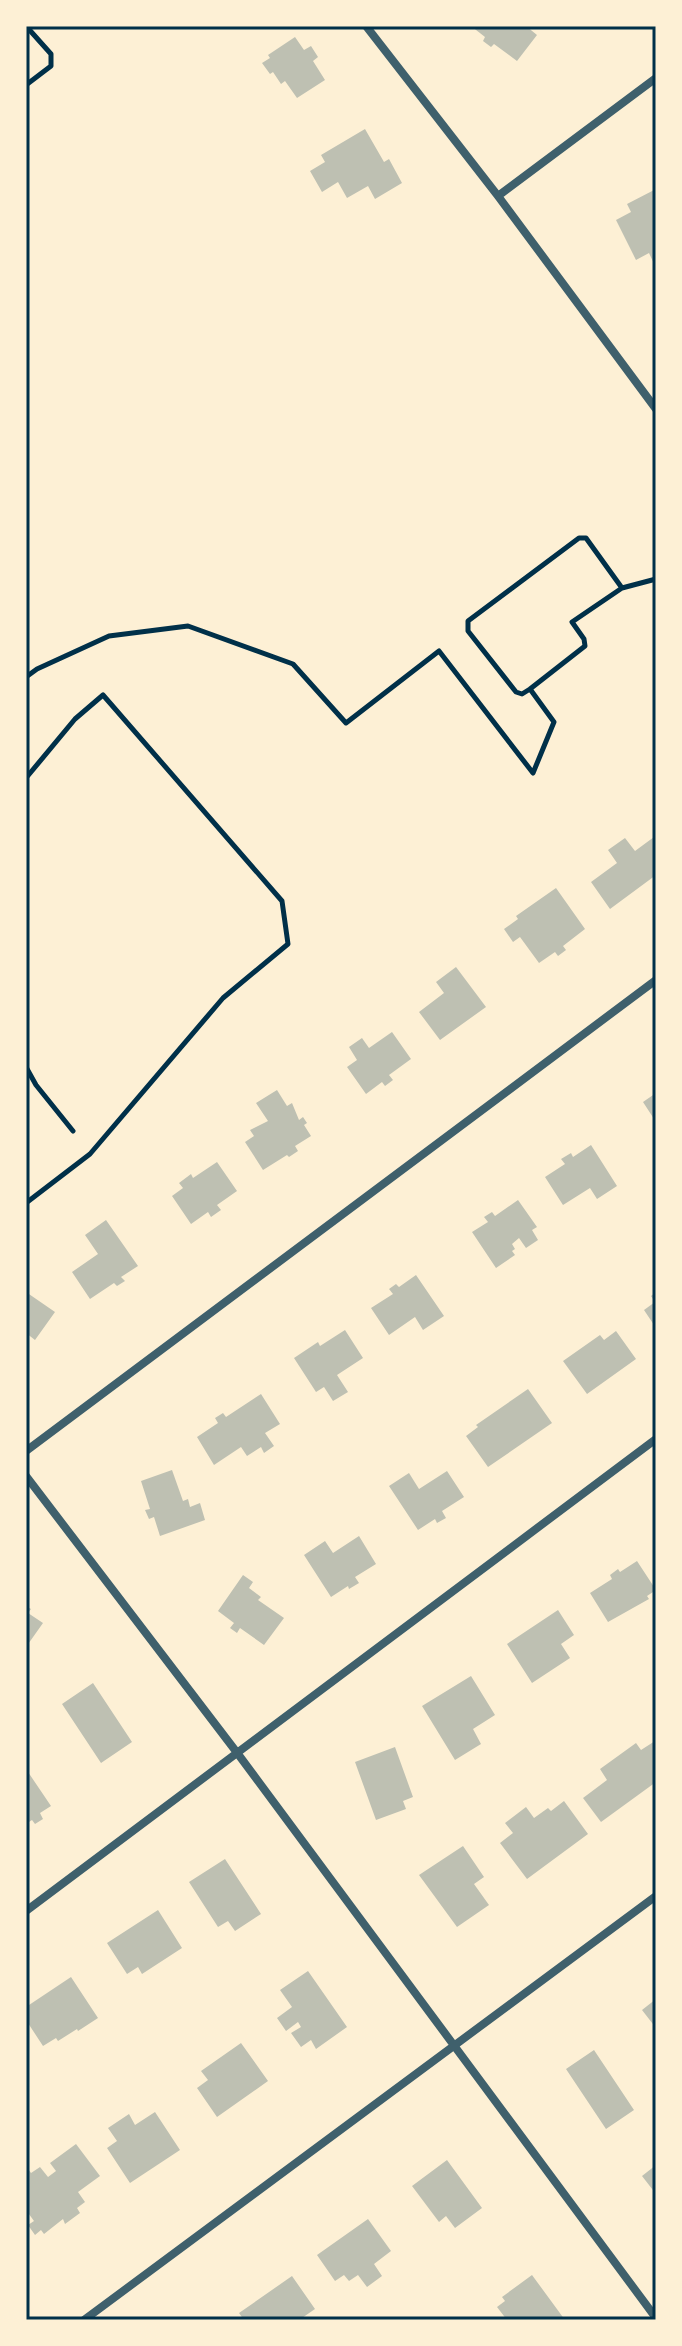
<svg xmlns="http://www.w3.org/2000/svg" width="682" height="2346" font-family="'DejaVu Sans',sans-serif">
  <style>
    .building { fill: #bec0b2 }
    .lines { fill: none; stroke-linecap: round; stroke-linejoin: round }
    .path { stroke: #003049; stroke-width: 5 }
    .minor { stroke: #3f606c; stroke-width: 8 }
    .neatline { fill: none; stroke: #003049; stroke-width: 3 }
  </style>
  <rect width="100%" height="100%" fill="#fdf0d5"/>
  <!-- building -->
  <path class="building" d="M471,26h55l11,9 -20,26 -23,-17 -3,3 -8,-6 2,-4z
    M295,37l9,13 7,-4 7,11 -5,4 12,19 -28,18 -12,-17 -4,3 -8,-12 -3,2 -8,-11 8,-5 -2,-3z
    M365,129l19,33 5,-3 13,24 -27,16 -7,-13 -21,12 -9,-16 -16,10 -12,-21 15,-9 -4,-7z
    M656,189v79l-7,-15 -13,7 -20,-40 15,-8 -4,-8z
    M654,837l2,3v35l-46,34 -19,-27 26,-19 -9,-13 17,-12 10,13z
    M556,888l29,41 -22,17 3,4 -8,6 -3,-4 -16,11 -19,-26 -7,5 -9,-13 14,-10 -2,-3z
    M456,967l30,40 -46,33 -21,-28 25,-19 -8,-11z
    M392,1032l19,27 -22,16 4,5 -8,6 -3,-4 -16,12 -19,-27 10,-7 -8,-13 13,-9 7,10z
    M277,1090l10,16 5,-3 7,17 4,-3 4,6 -3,2 7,11 -16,10 3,5 -9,6 -2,-2 -24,15 -18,-28 9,-6 -4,-6 18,-9 -12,-18z
    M656,1093v29l-13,-20z
    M591,1145l26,41 -20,13 -7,-11 -27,17 -18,-28 20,-13 -4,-5 10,-6 2,4z
    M217,1162l20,29 -20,14 4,5 -10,7 -3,-5 -17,12 -19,-28 11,-8 -4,-5 12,-9 2,4z
    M518,1200l19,27 -5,3 6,10 -12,8 -7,-10 -7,6 3,5 -3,2 3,4 -19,13 -24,-36 16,-10 -4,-5 8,-5 3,4z
    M106,1220l32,46 -17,11 4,4 -8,5 -3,-3 -24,16 -18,-27 26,-18 -13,-19z
    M416,1275l28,41 -21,14 -8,-13 -26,18 -18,-27 22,-14 -4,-5 7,-5 3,3z
    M26,1292l29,20 -20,28 -9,-7z
    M656,1292v36l-12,-18 11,-8 -4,-6z
    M345,1330l18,28 -26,17 11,17 -15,9 -9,-14 -8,5 -22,-34 24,-16 2,4z
    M616,1331l20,28 -49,35 -24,-33 37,-26 4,5z
    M528,1389l24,34 -64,44 -22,-31 12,-9 -2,-2z
    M261,1394l19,30 -15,9 9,13 -10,7 -3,-6 -14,9 -6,-9 -27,18 -17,-28 21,-14 -3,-5 8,-5 3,4z
    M172,1470l11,31 5,-2 2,8 10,-4 5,17 -45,16 -6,-19 -5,2 -4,-9 5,-1 -9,-28z
    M447,1471l17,26 -22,14 4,7 -9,5 -2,-4 -17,11 -29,-44 20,-13 10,16z
    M359,1536l17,28 -21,13 4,6 -10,6 -1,-3 -17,11 -27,-42 21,-14 8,12z
    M637,1561l19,29 -9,6 2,3 -41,23 -18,-29 22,-14 -2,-4 8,-6 2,3z
    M243,1575l10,7 -4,6 12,9 -3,3 26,18 -20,27 -24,-17 -3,5 -7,-5 4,-5 -16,-12z
    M26,1606l5,3 -3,4 15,10 -17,24z
    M558,1610l16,25 -13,9 9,14 -38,25 -25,-39z
    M471,1676l24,39 -22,14 8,15 -26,16 -33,-54z
    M93,1683l39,59 -31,21 -39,-59z
    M655,1741l1,41 -55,40 -18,-24 24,-18 -7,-11 36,-26 5,7z
    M395,1747l18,50 -10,4 3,8 -30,11 -21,-58z
    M26,1769l25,37 -11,7 3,6 -8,5 -3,-4 -6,4z
    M564,1801l24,33 -61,45 -27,-36 13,-10 -8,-10 21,-16 8,11 14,-10 3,3z
    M463,1846l21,31 -10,7 15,21 -32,22 -38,-52z
    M225,1859l36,55 -26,17 -7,-10 -10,6 -29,-45z
    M158,1910l24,38 -40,26 -4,-7 -11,7 -20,-31z
    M308,1971l39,56 -31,22 -5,-9 -10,7 -10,-14 10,-6 -3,-5 -12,9 -9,-13 15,-11 -12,-17z
    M71,1977l27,41 -20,13 -1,-2 -19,12 -2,-3 -13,8 -17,-26v-13z
    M656,1999v29l-14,-18z
    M241,2043l27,38 -51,36 -20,-29 11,-8 -7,-9z
    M594,2050l40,60 -28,19 -40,-60z
    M155,2112l25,38 -50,33 -23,-35 10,-7 -9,-13 21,-14 6,11z
    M76,2144l24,32 -22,16 7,10 -8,6 3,5 -15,11 -2,-5 -19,15 -3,-4 -6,5 -7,-10 6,-4 -8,-11v-44l5,7 9,-6 8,10 8,-6 -6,-8z
    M447,2160l35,48 -27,20 -9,-12 -7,6 -27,-36z
    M656,2165v29l-14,-18z
    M368,2219l23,32 -17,13 8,12 -15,11 -9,-12 -9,6 -5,-6 -9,6 -18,-26z
    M532,2275l33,45h-58l-10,-13 8,-6 -3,-4z
    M292,2276l23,33 -16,11h-55l-5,-7z"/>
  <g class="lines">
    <!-- path -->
    <path class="path" d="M26,26l25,28v12l-25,19
      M26,677l11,-8 72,-33 79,-10 105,38 53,59 93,-72 94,122 21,-51 -24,-33 55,-43 -1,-7 -12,-17 50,-34 34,-9
      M530,689l-8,5 -6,-2 -48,-61v-10l111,-83h7l36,50
      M26,778l49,-59 28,-24 179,206 6,43 -65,54 -133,156 -64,49
      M26,1067l10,18 37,46"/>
    <!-- minor -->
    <path class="minor" d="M366,26l132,170 158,213
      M498,196l158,-118
      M26,1451l630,-471
      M26,1476l212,278 418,564
      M26,1911l630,-472
      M84,2320l572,-424"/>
  </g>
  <!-- border -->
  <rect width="682" height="2346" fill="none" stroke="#fdf0d5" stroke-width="56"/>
  <rect x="28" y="28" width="626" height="2290" class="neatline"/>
</svg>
